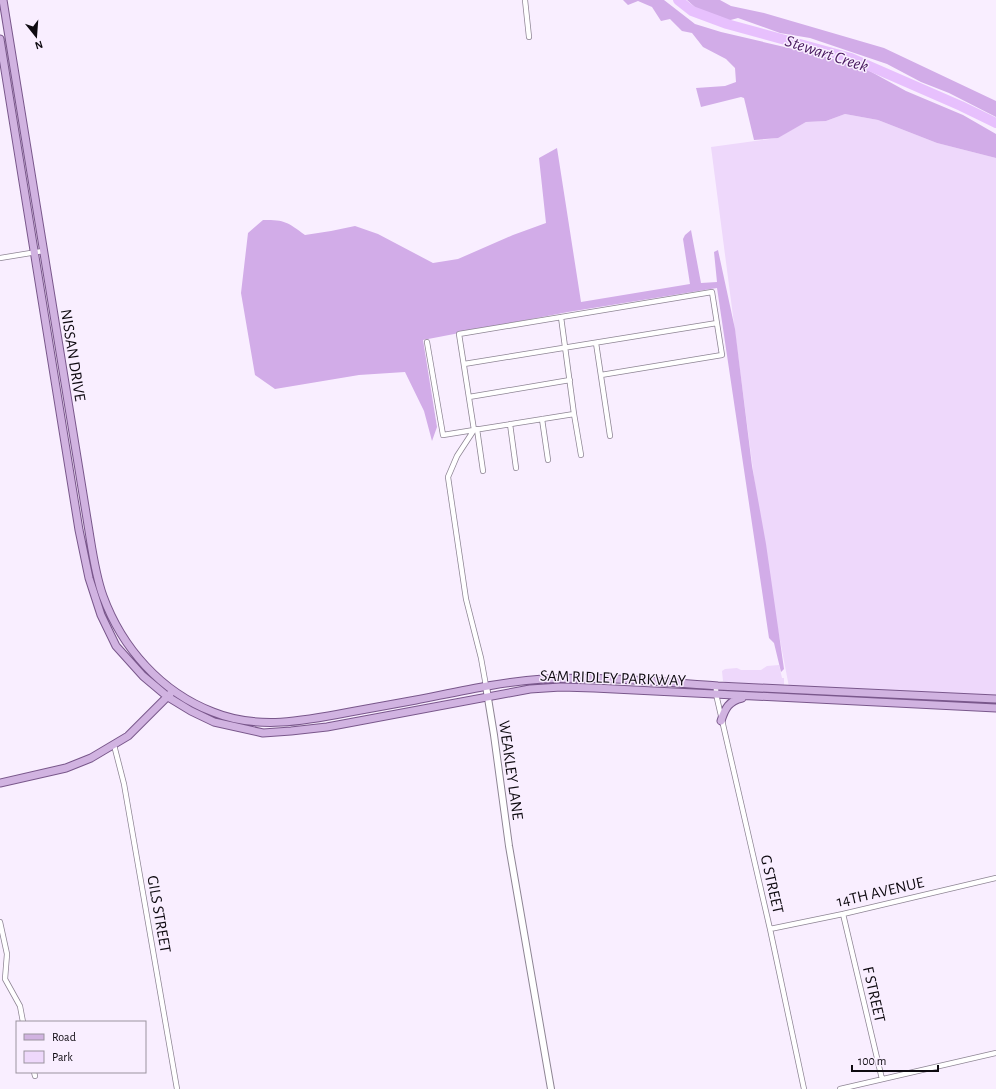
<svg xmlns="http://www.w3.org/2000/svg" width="996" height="1089" font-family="'Alegreya Sans',sans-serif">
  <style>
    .green { fill: #eed8fb }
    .forest { fill: #d2ace8 }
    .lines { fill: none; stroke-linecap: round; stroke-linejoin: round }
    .river { stroke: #e7c0fd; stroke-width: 10 }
    .street-casing { stroke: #8e8594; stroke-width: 6 }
    .secondary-casing { stroke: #8e8594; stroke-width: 8 }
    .primary-casing { stroke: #79578b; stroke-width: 9 }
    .street { stroke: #fff; stroke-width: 4.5 }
    .secondary { stroke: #fff; stroke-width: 6 }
    .primary { stroke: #d1b3e1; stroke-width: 7 }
    .labels { text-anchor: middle; stroke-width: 3; stroke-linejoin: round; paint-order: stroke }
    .street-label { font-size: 16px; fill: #0e0a10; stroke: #f9eeff }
    .water-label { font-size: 17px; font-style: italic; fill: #48185e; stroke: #f9eeff }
  </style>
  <rect width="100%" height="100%" fill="#f9eeff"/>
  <!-- green -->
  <path class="green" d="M845,114l33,6 59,23 59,15v537l-207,-8 -24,-125 -54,-415 66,-9 29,-16 20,-1z
    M779,665l3,13h2v8l-58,-4 -3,-1 -1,-10 3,-2 12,-1 4,2h20l6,-4z"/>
  <!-- forest -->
  <path class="forest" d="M623,0h41l31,24 26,8 102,24 43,13 40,22 57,24 33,19v24l-59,-15 -59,-23 -33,-6 -19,7 -20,1 -28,16 -24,2 -10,-42 -3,-1 -40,10 -5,-19 29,-2 11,-4 -1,-14 -9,-9 -23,-12 -11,-14 -10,-2 -12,-12 -9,2 -9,-14 -14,-6 -10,4z
    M687,0h33l11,6 33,7 120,35 112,53v16l-47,-24 -28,-11 -34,-18 -77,-26 -30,-5 -42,-15 -11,3 -6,-4 -24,-8z
    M557,148l24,154 109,-18 -7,-45 2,-4 6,-5 10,53 16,-1 -3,-30 4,-2 17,79 17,137 14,78 18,125 -3,3 -7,-29 -5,-5 -52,-350 -149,24 -145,28 14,87 -5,14 -8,-30 -19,-39 -46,3 -84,14 -20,-14 -14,-82 7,-60 15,-13c23,0 24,2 42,15l26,-4 24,-5 23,8 55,29 25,-4 55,-24 33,-12 -7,-65z"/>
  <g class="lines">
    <!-- river -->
    <path class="river" d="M678,0l14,11 35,13 124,34 110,48 35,17"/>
    <defs>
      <path id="street" d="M525,0l4,37
        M0,258l43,-7
        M427,342l16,93 31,-5 -15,-96 253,-42 10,63 -121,20
        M596,343l14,93
        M464,364l253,-41
        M469,397l101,-17
        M574,414l7,41
        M542,419l6,41
        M510,424l6,44
        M477,429l6,42
        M486,686l-5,-28 -15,-59 -18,-122 9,-21 17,-26 100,-16 -13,-97
        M716,686v8l54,235 34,160
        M114,745l10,39 53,305
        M843,914l39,165
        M0,922l7,32 -2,25 15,27 3,16
        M770,929l73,-15 153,-36
        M34,1072l1,4
        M840,1089l156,-36"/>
      <path id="secondary" d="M486,686l8,49 15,111 42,243"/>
      <path id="primary" d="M3,0l85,525c4,24 7,49 15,71 19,52 58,96 110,116 44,18 91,9 137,0 22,-4 44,-8 66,-12 41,-8 84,-18 127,-21 58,-3 117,3 175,7 93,5 185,8 278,13
        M0,39l79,491 10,48 12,37 15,31 27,30 25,21 23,14 23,11 49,11 28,-2 36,-4 203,-38 31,-2 33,1 402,20
        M721,721c4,-13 8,-20 21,-23
        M0,783l66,-15 25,-10 37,-22 42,-42"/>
    </defs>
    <!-- street casing -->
    <use href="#street" class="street-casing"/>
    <!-- secondary casing -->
    <use href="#secondary" class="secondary-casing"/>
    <!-- primary casing -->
    <use href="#primary" class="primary-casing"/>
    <!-- street -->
    <use href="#street" class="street"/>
    <!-- secondary -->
    <use href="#secondary" class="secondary"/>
    <!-- primary -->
    <use href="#primary" class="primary"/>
  </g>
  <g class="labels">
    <!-- street labels -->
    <g class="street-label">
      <text transform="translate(74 355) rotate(81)" y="6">NISSAN DRIVE</text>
      <text transform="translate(613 677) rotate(2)" y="6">SAM RIDLEY PARKWAY</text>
      <text transform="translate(512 770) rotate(82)" y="6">WEAKLEY LANE</text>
      <text transform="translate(773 884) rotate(77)" y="6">G STREET</text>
      <text transform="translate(880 891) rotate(-13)" y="6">14TH AVENUE</text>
      <text transform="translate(160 914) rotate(80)" y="6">GILS STREET</text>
      <text transform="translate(875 994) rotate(77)" y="6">F STREET</text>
    </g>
    <!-- water labels -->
    <g class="water-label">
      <text transform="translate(827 53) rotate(18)" y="6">Stewart Creek</text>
    </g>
  </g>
  <!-- legend -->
  <rect x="16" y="1021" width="130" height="52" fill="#f9eeff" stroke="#9b939f"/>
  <rect x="24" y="1034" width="20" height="6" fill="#d1b3e1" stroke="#9b939f"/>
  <text x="52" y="1041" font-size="12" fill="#0e0a10">Road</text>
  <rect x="24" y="1051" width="20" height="12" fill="#eed8fb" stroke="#9b939f"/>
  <text x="52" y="1061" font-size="12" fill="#0e0a10">Park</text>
  <!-- north arrow -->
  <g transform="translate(36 36) rotate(163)" stroke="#f9eeff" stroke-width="3" paint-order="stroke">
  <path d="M0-3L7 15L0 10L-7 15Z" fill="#0e0a10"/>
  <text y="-6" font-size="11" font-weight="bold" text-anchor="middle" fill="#0e0a10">N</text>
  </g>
  <!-- scale -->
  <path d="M852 1065v6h86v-6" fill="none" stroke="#0e0a10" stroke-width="2"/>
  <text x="858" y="1065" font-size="12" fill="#0e0a10" stroke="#f9eeff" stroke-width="3" paint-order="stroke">100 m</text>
</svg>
